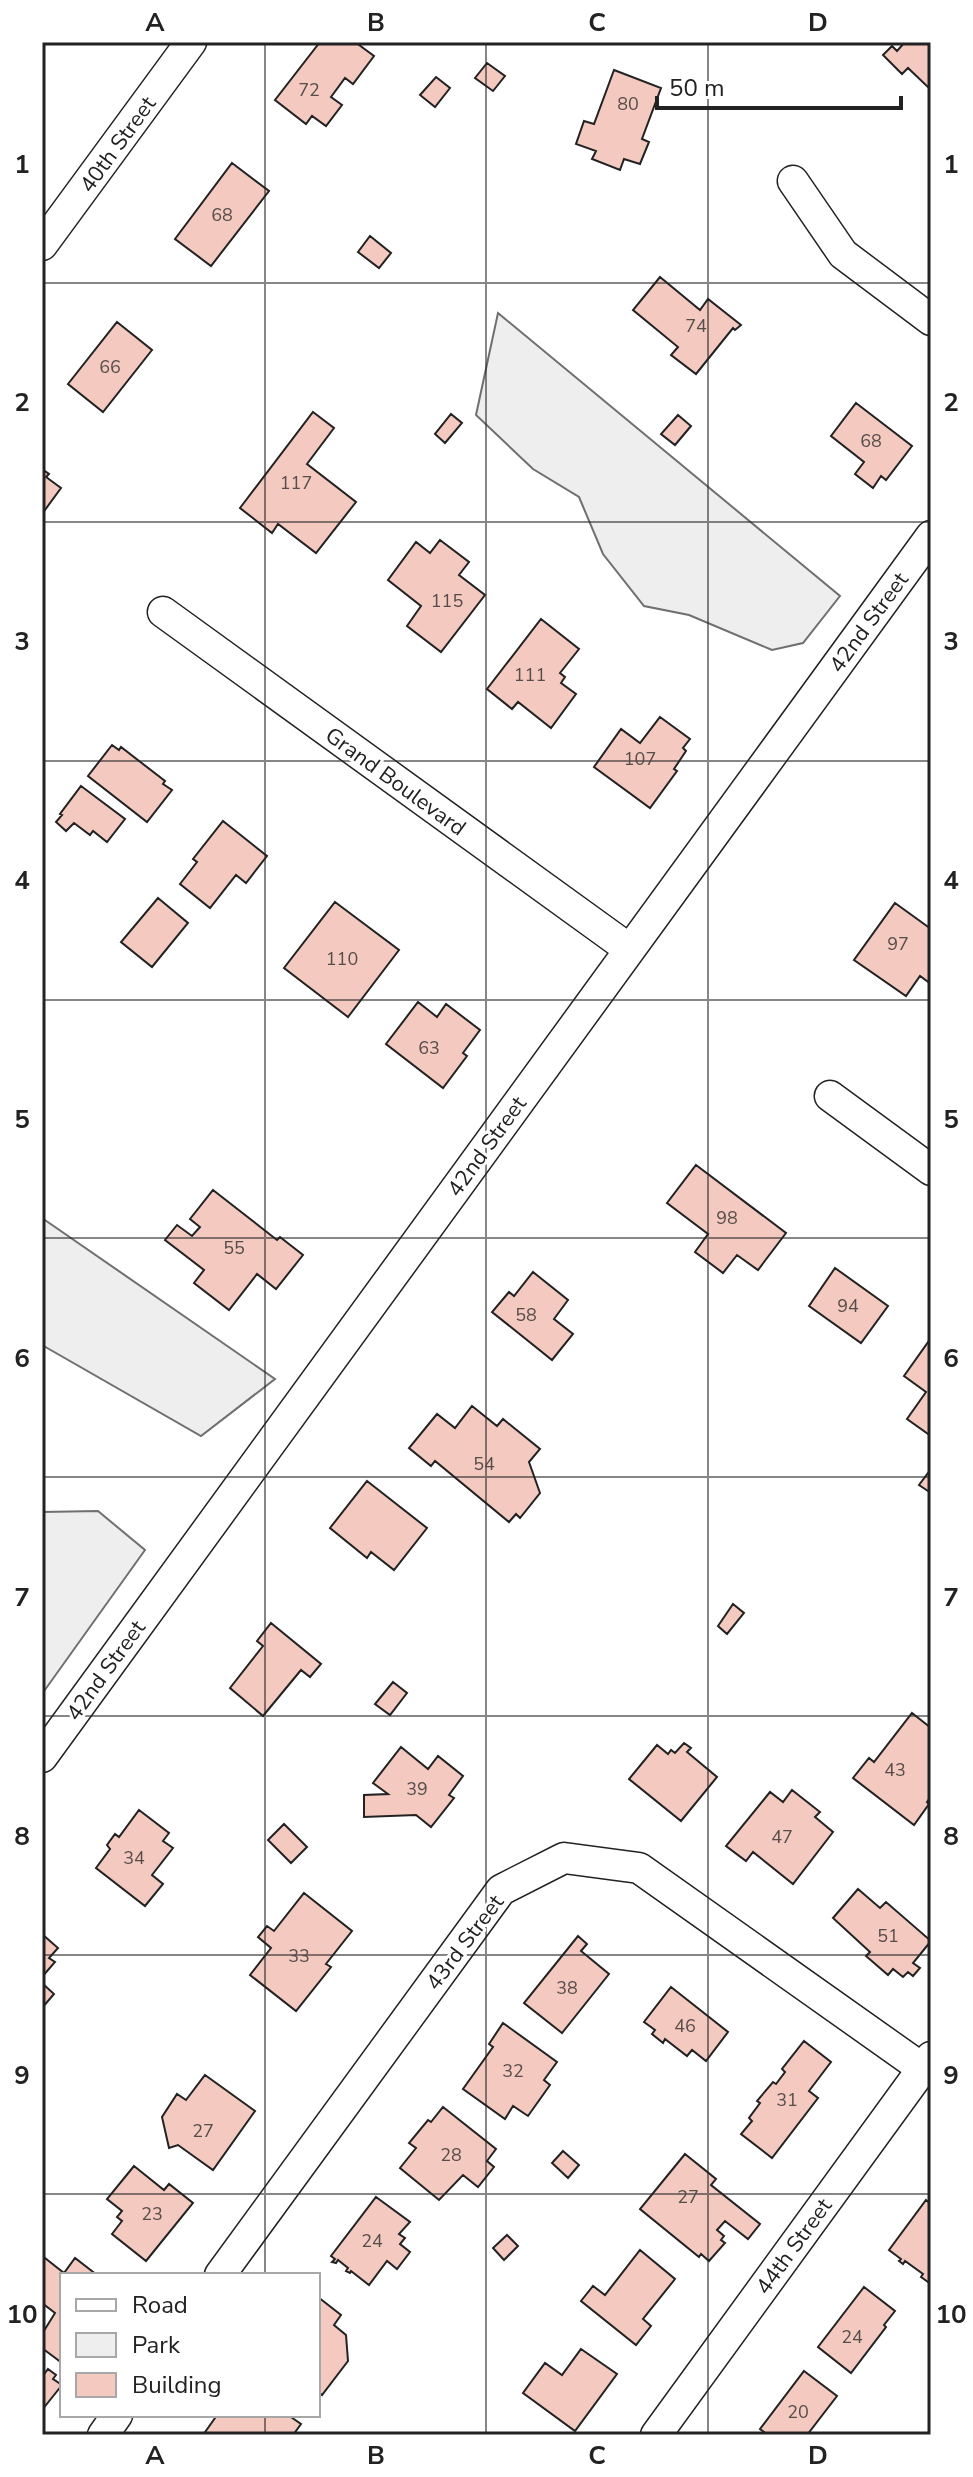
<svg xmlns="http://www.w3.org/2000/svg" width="973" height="2477" font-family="'Nunito Sans',sans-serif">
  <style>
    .green { fill: #eee; stroke: #6f6f6f; stroke-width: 2 }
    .building { fill: #f3c9c0; stroke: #222; stroke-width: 2 }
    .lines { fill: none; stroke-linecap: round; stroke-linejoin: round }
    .minor-casing { stroke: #222; stroke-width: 33 }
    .minor { stroke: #fff; stroke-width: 30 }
    .grid { fill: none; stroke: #222; stroke-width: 2; stroke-opacity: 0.55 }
    .labels { text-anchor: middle; stroke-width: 6; stroke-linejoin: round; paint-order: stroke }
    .number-label { font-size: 18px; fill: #564c4a }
    .street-label { font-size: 22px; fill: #222; stroke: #fff }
    .neatline { fill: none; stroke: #222; stroke-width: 3 }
    .grid-label { font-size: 26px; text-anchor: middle; font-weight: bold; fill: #222 }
  </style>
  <rect width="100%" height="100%" fill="#fff"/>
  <!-- green -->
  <path class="green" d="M498,313l342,283 -37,47 -31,7 -83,-35 -45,-9 -41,-52 -24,-57 -46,-28 -57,-54z
    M42,1218l233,161 -74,57 -159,-91z
    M98,1511l47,39 -103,144v-182z"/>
  <!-- building -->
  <path class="building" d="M320,42h35l19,14 -21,28 -8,-6 -14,19 11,8 -16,21 -14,-10 -6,8 -31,-24z
    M905,42h26v48l-23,-22 -6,6 -19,-19 9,-9 5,5z
    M487,63l18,13 -12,15 -18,-13z
    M614,70l47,18 -19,51 7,3 -9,22 -16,-5 -4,11 -28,-11 4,-8 -20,-7 8,-23 10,3z
    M436,77l14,11 -15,19 -15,-12z
    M232,163l37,28 -58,75 -36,-27z
    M370,236l21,17 -12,15 -21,-16z
    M660,277l40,33 8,-11 33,26 -6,5 -2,-2 -37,46 -25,-19 7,-8 -45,-37z
    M117,322l35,28 -49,62 -35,-28z
    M856,403l56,43 -26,34 -5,-4 -8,12 -18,-14 9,-12 -33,-26z
    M313,412l21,16 -27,36 49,38 -40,51 -38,-29 -6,9 -32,-25z
    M451,414l11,9 -17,20 -10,-9z
    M678,415l13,11 -16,19 -14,-11z
    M42,469l7,5 -3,3 15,11 -19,26z
    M440,540l29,22 -10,13 26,20 -44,57 -34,-26 14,-20 -33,-26 28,-38 14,11z
    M541,619l38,30 -19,24 5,4 -4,6 15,11 -25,34 -33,-26 -6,7 -25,-20z
    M660,717l30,22 -7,9 3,3 -12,18 3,2 -27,37 -56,-41 27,-38 19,14z
    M112,745l7,5 2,-3 44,34 -2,3 9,6 -25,32 -59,-46z
    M81,786l44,33 -18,23 -14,-11 -3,4 -16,-12 -8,8 -10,-9 6,-7 -2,-1z
    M223,821l44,35 -21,27 -10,-8 -26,33 -30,-24 17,-22 -4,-3z
    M158,898l30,25 -36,44 -31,-25z
    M335,902l64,48 -51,67 -64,-49z
    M895,903l36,26v55l-11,-8 -14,20 -52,-36z
    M418,1002l19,15 9,-13 34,26 -17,23 4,3 -24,32 -57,-44z
    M696,1165l90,68 -28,37 -21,-15 -14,18 -28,-21 13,-18 -41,-31z
    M213,1190l64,50 3,-3 23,18 -27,34 -19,-15 -28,36 -35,-27 10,-13 -39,-30 12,-15 15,11 8,-9 -10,-8z
    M835,1268l53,38 -27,37 -52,-37z
    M533,1272l35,28 -14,19 19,15 -21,26 -60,-48 17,-20 5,4z
    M931,1338v98l-24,-17 19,-27 -22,-16z
    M472,1406l25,20 6,-7 37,30 -11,13 11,31 -20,25 -4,-4 -7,8 -74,-61 -4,5 -22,-18 28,-34 18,14z
    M931,1469v24l-12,-8z
    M367,1481l60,47 -33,42 -23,-18 -4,6 -37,-30z
    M733,1604l11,9 -17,21 -9,-8z
    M271,1623l50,41 -11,13 -9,-7 -38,46 -33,-28 33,-42 -6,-5z
    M393,1682l14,11 -17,22 -15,-11z
    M912,1713l19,15v68l-4,6 2,2 -15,21 -61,-47 16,-20 5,4z
    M684,1743l7,5 -4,4 30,25 -36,44 -52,-42 28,-34 11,9 3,-4 4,3z
    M401,1747l27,22 10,-13 25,20 -14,19 5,3 -23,29 -15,-12 -52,2v-22l24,-1 -15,-11z
    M792,1790l28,22 -5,5 18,15 -40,52 -40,-32 -7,9 -20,-15 44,-54 13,10z
    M139,1810l30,23 -6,8 10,7 -21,27 11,9 -18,22 -49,-38 14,-19 -3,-4 8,-11 4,3z
    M284,1824l23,23 -16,16 -23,-23z
    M858,1889l22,19 6,-6 45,39 -18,22 7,5 -7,8 -5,-4 -5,5 -10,-8 -5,6 -22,-19 4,-4 -37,-34z
    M304,1893l48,38 -26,33 5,3 -35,44 -46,-36 21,-27 -13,-11 9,-11 7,5z
    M42,1934l16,14 -9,10 6,4 -13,15z
    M578,1936l9,8 -6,7 28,23 -47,59 -38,-30z
    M42,1983l12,11 -12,14z
    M671,1987l57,45 -22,29 -14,-11 -5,6 -22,-17 -2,4 -11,-9 3,-4 -11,-8z
    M503,2023l54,39 -13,18 6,5 -22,31 -15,-10 -8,13 -42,-30 30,-42 -4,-3z
    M804,2041l27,21 -22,29 9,7 -46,60 -31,-24 11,-13 -3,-3 11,-15 -3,-2 16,-19 3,2 9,-12 -3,-3z
    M205,2075l50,36 -42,59 -35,-25 -9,3 -7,-31 15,-23 9,6z
    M443,2107l53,42 -9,12 7,6 -16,20 -15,-12 -24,25 -39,-32 16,-20 -7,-5 19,-23 3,2z
    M563,2151l16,14 -11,13 -16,-15z
    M685,2154l31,25 -5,6 49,39 -12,15 -23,-18 -8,9 7,6 -3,4 4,3 -16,18 -8,-7 -2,3 -59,-48z
    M134,2166l30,24 5,-6 24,19 -47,58 -34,-27 10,-13 -5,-4 5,-6 -15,-12z
    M376,2197l34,25 -11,12 6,4 -5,6 10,8 -13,17 -10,-8 -18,24 -18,-14 -1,2 -4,-2 2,-3 -10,-8 -2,3 -4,-1 3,-3 -4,-3z
    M926,2200l5,4v80l-10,-7 2,-3 -18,-13 -2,3 -4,-3 2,-2 -12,-9z
    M507,2235l11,11 -14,14 -11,-12z
    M640,2250l35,29 -32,40 8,7 -15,19 -55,-44 12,-15 12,9z
    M45,2258l19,15 11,-15 22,17h-35v88l-20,-15v-14l13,-21 -13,-10v-41z
    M864,2287l31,24 -11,14 2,2 -35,46 -33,-26z
    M318,2297l23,18 -7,10 12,10 2,26 -26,34 -4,-3z
    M581,2349l36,25 -42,57 -52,-38 22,-30 17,12z
    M48,2369l8,6 -3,4 9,6 -20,25v-39l3,2z
    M804,2371l33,25 -30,39h-39l-8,-6z
    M211,2415h77l13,9 -8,11h-90l12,-17z"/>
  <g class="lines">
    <defs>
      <path id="minor" d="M793,181l50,73 88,66
        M42,245l149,-203
        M163,612l466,337
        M830,1096l101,74
        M42,1757l889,-1221
        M220,2275l281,-385 63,-32 75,10 284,201
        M103,2435l14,-20
        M656,2435l275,-378"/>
    </defs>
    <!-- minor casing -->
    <use href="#minor" class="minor-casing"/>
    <!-- minor -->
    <use href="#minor" class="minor"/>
  </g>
  <!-- grid -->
  <path class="grid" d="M265,42v2233M486,42v2393M708,42v2393M42,283h889M42,522h889M42,761h889M42,1000h889M42,1238h889M42,1477h889M42,1716h889M42,1955h889M42,2194h889M265,2415v20"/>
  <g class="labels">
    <!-- number labels -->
    <g class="number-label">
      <text x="309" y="96">72</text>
      <text x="628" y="110">80</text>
      <text x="222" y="221">68</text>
      <text x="696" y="332">74</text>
      <text x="110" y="373">66</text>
      <text x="871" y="447">68</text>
      <text x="296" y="489">117</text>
      <text x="447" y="607">115</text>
      <text x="530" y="681">111</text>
      <text x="640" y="765">107</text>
      <text x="898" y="950">97</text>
      <text x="342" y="965">110</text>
      <text x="429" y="1054">63</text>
      <text x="727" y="1224">98</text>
      <text x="234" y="1254">55</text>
      <text x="848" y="1312">94</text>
      <text x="526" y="1321">58</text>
      <text x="484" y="1470">54</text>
      <text x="895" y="1776">43</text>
      <text x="417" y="1795">39</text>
      <text x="782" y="1843">47</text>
      <text x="134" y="1864">34</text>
      <text x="888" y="1942">51</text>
      <text x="299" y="1962">33</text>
      <text x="567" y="1994">38</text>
      <text x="685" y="2032">46</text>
      <text x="513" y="2077">32</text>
      <text x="787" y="2106">31</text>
      <text x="203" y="2137">27</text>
      <text x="451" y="2161">28</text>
      <text x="688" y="2203">27</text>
      <text x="152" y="2220">23</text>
      <text x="372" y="2247">24</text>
      <text x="852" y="2343">24</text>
      <text x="798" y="2418">20</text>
    </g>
    <!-- street labels -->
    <g class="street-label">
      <text transform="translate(117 144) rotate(-54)" y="8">40th Street</text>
      <text transform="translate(868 622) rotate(-54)" y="8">42nd Street</text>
      <text transform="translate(396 781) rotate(36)" y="8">Grand Boulevard</text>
      <text transform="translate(486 1146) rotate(-54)" y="8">42nd Street</text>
      <text transform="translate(105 1670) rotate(-54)" y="8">42nd Street</text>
      <text transform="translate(464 1942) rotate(-53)" y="8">43rd Street</text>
      <text transform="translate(793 2246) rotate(-54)" y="8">44th Street</text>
    </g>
  </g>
  <!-- border -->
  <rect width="973" height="2477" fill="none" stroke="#ffffff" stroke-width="88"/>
  <!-- legend -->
  <rect x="60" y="2273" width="260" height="144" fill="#ffffff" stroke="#a7a7a7" stroke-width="2"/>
  <rect x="76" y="2299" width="40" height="12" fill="#ffffff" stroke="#a7a7a7" stroke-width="2"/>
  <text x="132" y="2313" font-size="24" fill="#222222">Road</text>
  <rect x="76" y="2333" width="40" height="24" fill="#eeeeee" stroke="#a7a7a7" stroke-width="2"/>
  <text x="132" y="2353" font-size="24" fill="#222222">Park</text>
  <rect x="76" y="2373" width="40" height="24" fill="#f3c9c0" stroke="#a7a7a7" stroke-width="2"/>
  <text x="132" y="2393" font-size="24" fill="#222222">Building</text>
  <!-- scale -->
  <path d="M657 96v12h244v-12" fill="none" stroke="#222222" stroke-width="4"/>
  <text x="669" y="96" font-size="24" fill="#222222" stroke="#ffffff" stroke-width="6" paint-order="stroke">50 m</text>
  <rect x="44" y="44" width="885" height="2389" class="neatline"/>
  <g class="grid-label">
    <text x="155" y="31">A</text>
    <text x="376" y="31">B</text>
    <text x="597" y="31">C</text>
    <text x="818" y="31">D</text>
    <text x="22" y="173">1</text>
    <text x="951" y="173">1</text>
    <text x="22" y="411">2</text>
    <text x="951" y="411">2</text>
    <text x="22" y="650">3</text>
    <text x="951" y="650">3</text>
    <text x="22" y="889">4</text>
    <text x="951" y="889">4</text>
    <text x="22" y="1128">5</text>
    <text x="951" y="1128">5</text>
    <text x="22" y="1367">6</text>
    <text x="951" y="1367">6</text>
    <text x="22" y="1606">7</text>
    <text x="951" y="1606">7</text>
    <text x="22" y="1845">8</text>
    <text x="951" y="1845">8</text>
    <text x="22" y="2084">9</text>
    <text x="951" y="2084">9</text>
    <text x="22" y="2323">10</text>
    <text x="951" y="2323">10</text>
    <text x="155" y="2464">A</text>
    <text x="376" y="2464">B</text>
    <text x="597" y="2464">C</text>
    <text x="818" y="2464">D</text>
  </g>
</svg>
